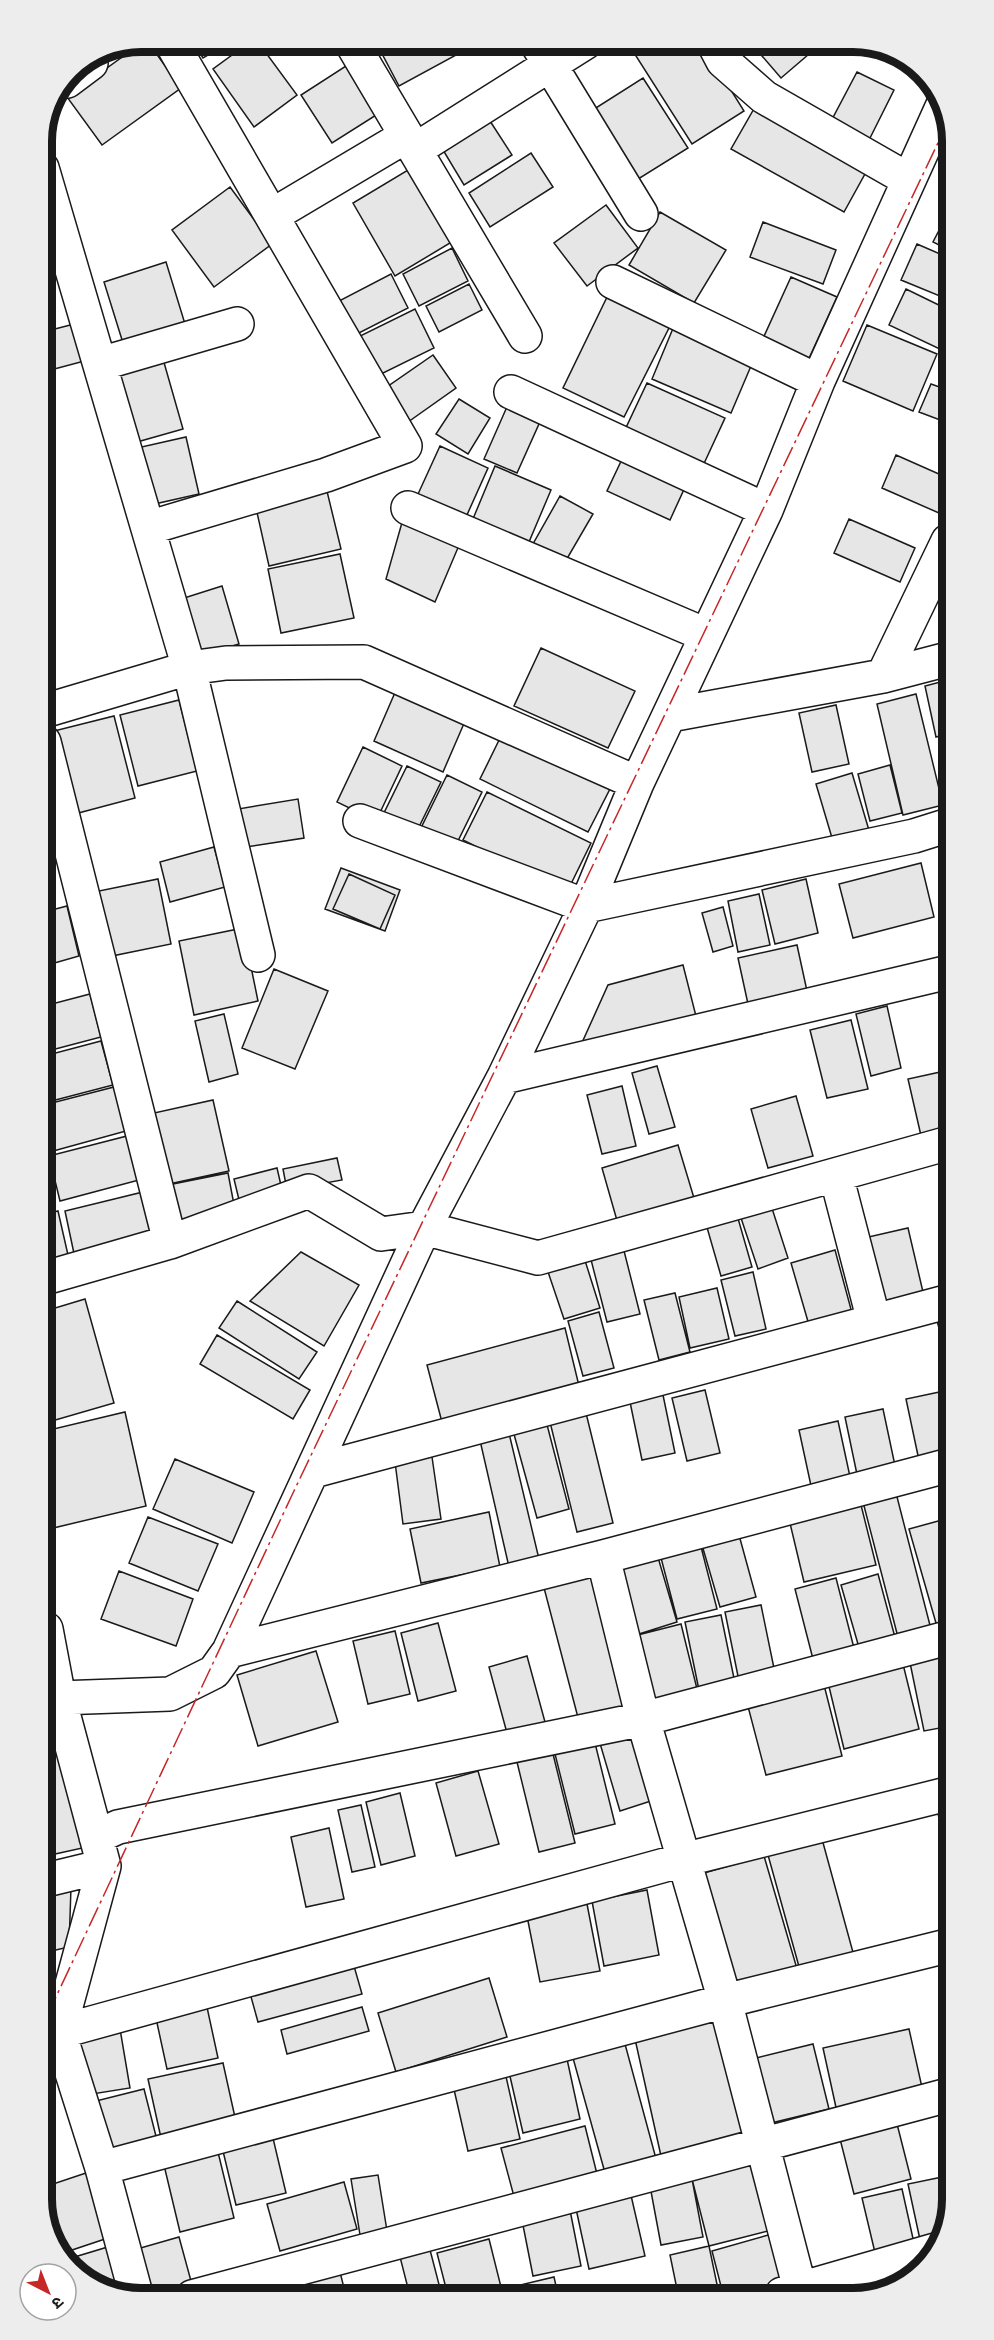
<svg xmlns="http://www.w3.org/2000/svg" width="994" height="2340" font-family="'Public Sans','Noto Sans Devanagari',sans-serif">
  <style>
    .building { fill: #e6e6e6; stroke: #1a1a1a; stroke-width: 1.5 }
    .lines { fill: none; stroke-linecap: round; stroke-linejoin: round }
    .street-casing { stroke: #1a1a1a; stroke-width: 36 }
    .street { stroke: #fff; stroke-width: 33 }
    .power { stroke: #c62828; stroke-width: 1.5; stroke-dasharray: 21 4.5 3 4.5; stroke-linecap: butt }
    .rim { fill: none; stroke: #1a1a1a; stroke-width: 8 }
  </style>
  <rect width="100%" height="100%" fill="#fff"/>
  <!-- building -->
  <path class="building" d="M143,42h5l33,46 -79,57 -35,-48z
    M193,42h37l-27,16z
    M250,42h8l39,53 -43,32 -41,-58z
    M390,42h62l6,12 -59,32 -20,-38z
    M634,42h67l43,69 -52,33 -63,-99z
    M750,42h73l-42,36z
    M349,64l32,48 -49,31 -31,-48z
    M857,72l37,18 -28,56 -38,-19z
    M643,78l45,70 -53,33 -44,-70z
    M759,100l112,63 -27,49 -113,-63z
    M490,121l22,34 -48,30 -21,-35z
    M531,153l22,34 -63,40 -21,-34z
    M413,167l42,73 -60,36 -42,-73z
    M230,187l42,57 -58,43 -42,-57z
    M606,205l32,43 -51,38 -33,-43z
    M660,212l66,38 -32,53 -65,-38z
    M947,215v34l-14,-7z
    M763,222l73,28 -13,34 -73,-27z
    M917,244l30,13v42l-46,-19z
    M452,248l16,33 -49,25 -16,-32z
    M166,262l19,62 -62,19 -19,-61z
    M391,274l17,34 -53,27 -16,-34z
    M791,277l46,20 -31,68 -46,-20z
    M469,284l13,26 -43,22 -13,-26z
    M906,289l41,20v34l-3,8 -55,-26z
    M609,293l62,31 -47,93 -61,-29z
    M415,309l19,39 -59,29 -19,-39z
    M82,322l10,37 -49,13v-40z
    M867,325l70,29 -24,57 -70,-30z
    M674,326l80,33 -23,54 -79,-34z
    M433,355l23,33 -48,34 -24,-33z
    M163,359l20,70 -46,13 -20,-69z
    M947,366l1,19 -8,-2z
    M647,383l78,35 -24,52 -78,-36z
    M931,384l17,6v33l-29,-11z
    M459,399l31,19 -22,36 -32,-20z
    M510,400l33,15 -26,58 -33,-14z
    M43,429l8,32 -8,2z
    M186,437l13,57 -49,11 -13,-57z
    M440,446l48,22 -26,58 -49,-21z
    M624,455l62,30 -16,35 -63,-29z
    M896,455l52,23v16l-9,19 -57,-25z
    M495,466l56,24 -25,59 -56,-23z
    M325,483l16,66 -72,17 -15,-67z
    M560,496l33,18 -32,55 -32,-18z
    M403,519l57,24 -25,59 -49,-23z
    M849,519l66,29 -15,34 -66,-29z
    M340,554l14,64 -73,15 -13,-64z
    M222,586l17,58 -41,12 -17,-57z
    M541,648l94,43 -27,57 -94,-42z
    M948,680v54l-12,3 -11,-51z
    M400,681l69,31 -26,60 -69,-31z
    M916,694l27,111 -40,10 -26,-111z
    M179,700l18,71 -59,15 -18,-71z
    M836,705l13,59 -37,8 -13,-59z
    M114,716l21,82 -68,18 -21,-83z
    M504,730l109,53 -25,49 -108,-53z
    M363,747l39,19 -26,55 -39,-19z
    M890,765l12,48 -32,8 -12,-47z
    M407,766l34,16 -26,53 -34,-16z
    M852,773l19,64 -36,11 -19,-64z
    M447,775l35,17 -29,59 -35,-17z
    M487,792l104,51 -24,49 -104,-52z
    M298,799l6,39 -65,10 -7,-38z
    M214,847l11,40 -55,15 -10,-40z
    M921,863l13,54 -81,21 -14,-54z
    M341,868l59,22 -15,41 -60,-22z
    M349,874l46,21 -15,34 -47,-20z
    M158,879l13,65 -69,14 -13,-65z
    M806,879l12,54 -43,11 -13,-54z
    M759,894l11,51 -32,7 -10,-51z
    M67,906l12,50 -35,10v-54z
    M723,907l10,39 -20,6 -11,-39z
    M243,928l15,73 -64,14 -15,-74z
    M797,945l10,46 -59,13 -10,-46z
    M683,965l15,59 -122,32 32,-71z
    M274,969l54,22 -33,78 -53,-21z
    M90,994l11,43 -57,15v-46z
    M887,1006l14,62 -30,8 -15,-62z
    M224,1014l14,60 -29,8 -14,-61z
    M851,1020l17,69 -41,9 -17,-68z
    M101,1041l12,44 -69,18v-47z
    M657,1066l18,61 -26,7 -17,-61z
    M945,1071l4,20v43l-27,6 -14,-61z
    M622,1086l14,60 -34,8 -15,-59z
    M114,1087l12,44 -80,22 -2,-48z
    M796,1096l17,60 -45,12 -17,-59z
    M213,1100l16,71 -60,13 -15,-71z
    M127,1136l12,44 -79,21 -11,-45z
    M678,1145l19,63 -77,23 -18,-63z
    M337,1158l5,22 -55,10 -4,-21z
    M277,1168l6,26 -43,10 -6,-25z
    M45,1172l7,24 -7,2z
    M228,1173l7,37 -59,13 -8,-38z
    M143,1192l12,53 -79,18 -11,-52z
    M769,1199l19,59 -30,11 -20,-60z
    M735,1208l17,59 -31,9 -17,-59z
    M58,1211l10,44 -23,5v-46z
    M908,1228l15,64 -44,10 -15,-64z
    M621,1239l19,75 -33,8 -19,-74z
    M835,1250l17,63 -43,12 -18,-62z
    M582,1251l18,57 -36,11 -19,-56z
    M301,1252l58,33 -35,61 -74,-45z
    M753,1272l13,57 -31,7 -14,-56z
    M717,1288l12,51 -39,9 -11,-51z
    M675,1293l15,59 -31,8 -15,-60z
    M85,1299l29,104 -69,20v-112z
    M237,1301l80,51 -18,27 -80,-51z
    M599,1312l15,56 -31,8 -15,-55z
    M950,1317v50l-13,-46z
    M565,1328l15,62 -137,36 -16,-61z
    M217,1335l93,55 -17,29 -93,-55z
    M705,1390l15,63 -33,8 -15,-63z
    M949,1390l1,69 -30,6 -14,-66z
    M663,1395l12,58 -33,7 -12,-58z
    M585,1409l28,114 -36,9 -28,-114z
    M883,1409l14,66 -38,9 -14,-67z
    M125,1412l21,94 -97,23 -4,-17v-81z
    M545,1417l24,92 -32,9 -25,-91z
    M838,1421l14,65 -39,9 -14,-65z
    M508,1429l31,130 -30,8 -30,-131z
    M432,1457l9,62 -38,5 -8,-62z
    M175,1459l79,33 -22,51 -79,-34z
    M896,1493l37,144 -33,8 -37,-143z
    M860,1501l16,64 -72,17 -15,-63z
    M489,1512l11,55 -79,16 -11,-54z
    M148,1517l70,27 -20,47 -69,-28z
    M950,1519v21l-5,-19z
    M942,1520l8,32 1,82 -11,3 -31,-108z
    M739,1535l17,62 -36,10 -18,-62z
    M700,1543l17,66 -40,10 -17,-65z
    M657,1554l20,68 -38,12 -21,-69z
    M596,1569l38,145 -53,15 -38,-145z
    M119,1571l74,28 -17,47 -75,-27z
    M878,1574l18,67 -36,10 -19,-66z
    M836,1578l19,74 -41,11 -19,-74z
    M761,1605l15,73 -36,8 -15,-74z
    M721,1615l15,73 -36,7 -15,-73z
    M438,1623l18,68 -38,10 -17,-68z
    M681,1624l18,73 -55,14 -18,-73z
    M395,1631l15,63 -42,10 -15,-63z
    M951,1644v53l-12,-50z
    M939,1647l12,58v21l-27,5 -16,-78z
    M316,1651l22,71 -80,24 -21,-71z
    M527,1656l18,66 -38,11 -18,-66z
    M901,1656l18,73 -75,20 -18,-75z
    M822,1677l20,79 -76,19 -21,-80z
    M59,1720l28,127 -41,9v-133z
    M635,1728l22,71 -37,12 -21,-71z
    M594,1739l21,85 -40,10 -21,-84z
    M553,1754l22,89 -36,9 -22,-90z
    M478,1771l21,73 -43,12 -20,-73z
    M400,1793l15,63 -34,9 -15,-63z
    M951,1802v68l-15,-65z
    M361,1805l14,62 -23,5 -14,-62z
    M329,1828l15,71 -38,8 -15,-70z
    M822,1839l35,128 -54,14 -35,-126z
    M764,1856l36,123 -60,17 -36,-123z
    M71,1887l-2,60 -22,5 -1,-61z
    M647,1890l12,65 -55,11 -12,-65z
    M587,1904l13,67 -60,11 -13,-66z
    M352,1959l10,35 -104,28 -10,-36z
    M489,1978l18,59 -111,35 -18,-59z
    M205,1998l13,60 -51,11 -13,-60z
    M362,2007l7,24 -82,23 -6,-24z
    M719,2020l28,125 -84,20 -28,-126z
    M119,2023l11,65 -44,7 -10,-65z
    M909,2029l14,63 -86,20 -14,-64z
    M625,2044l33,122 -51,14 -34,-122z
    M813,2044l16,65 -58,14 -15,-65z
    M567,2059l13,60 -57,14 -14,-61z
    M223,2063l15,68 -75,16 -15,-68z
    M505,2072l15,67 -52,12 -15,-66z
    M144,2089l15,59 -56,14 -15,-59z
    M895,2116l16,63 -57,15 -16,-63z
    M585,2126l14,56 -83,22 -15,-56z
    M272,2134l14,59 -50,12 -14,-58z
    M217,2148l17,70 -54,14 -17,-71z
    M751,2163l17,68 -59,15 -17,-67z
    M86,2173l22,65 -45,15 -16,-23v-44z
    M378,2175l10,62 -27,4 -10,-62z
    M952,2175v24l-16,47 -14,3 -14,-65z
    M692,2179l11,58 -42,8 -11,-59z
    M344,2182l13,47 -77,22 -13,-47z
    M902,2189l14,63 -39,9 -15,-63z
    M630,2191l15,65 -56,13 -14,-65z
    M569,2205l12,61 -48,10 -12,-61z
    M772,2234l14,55 -16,5h-47l-11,-43z
    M179,2237l15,55 -19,5 -24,1 -14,-49z
    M489,2239l14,56 -55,1 -11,-43z
    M111,2246l16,49 -46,-18 -13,-18z
    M429,2246l13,50h-32l-11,-43z
    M709,2246l10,48h-41l-8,-39z
    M339,2268l7,28 -87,1 -2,-7z
    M554,2277l4,18h-40l-2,-9z"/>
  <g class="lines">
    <defs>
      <path id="street" d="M351,42l174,294
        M536,42l105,172
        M713,42l10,19 41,36 145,83
        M67,81l24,-18
        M415,150l171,-108
        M42,168l147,500 69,287
        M273,215l133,-79
        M613,282l205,99
        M100,364l137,-40
        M511,392l255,118
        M408,508l298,127
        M148,528l178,-53 79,-29 -234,-404
        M883,676l65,-135
        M44,711l145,-43 37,-5 138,-1 273,121
        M670,715l213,-39 65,-17
        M44,742l126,500
        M360,821l226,85 328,-70 35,-11
        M504,1077l445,-105
        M836,1175l38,146
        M45,1278l125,-36 139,-51 72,43 43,-6 114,30 411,-115
        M313,1471l637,-170
        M603,1557l40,162 82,282 76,292
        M46,1629l13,69 45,168 -45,166 43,136 35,130
        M229,1651l374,-94 347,-92
        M46,1702l13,-4 111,-4 44,-22 15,-21 195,-423 80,-151 82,-171 51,-123 129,-273 52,-129 125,-276
        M96,1837l22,-10 525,-108 308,-82
        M46,1880l58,-14
        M59,2032l624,-172 268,-67
        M102,2168l623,-167 226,-56
        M782,2294l153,-44
        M192,2297l760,-203"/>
    </defs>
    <!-- street casing -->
    <use href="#street" class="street-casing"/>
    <!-- street -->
    <use href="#street" class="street"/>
    <!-- power -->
    <path class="power" d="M47,2016l246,-523 654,-1369"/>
  </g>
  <!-- crop -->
  <path d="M0 0H994V2340H0ZM141 52H853A89 89 0 0 1 942 141V2199A89 89 0 0 1 853 2288H141A89 89 0 0 1 52 2199V141A89 89 0 0 1 141 52Z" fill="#ededed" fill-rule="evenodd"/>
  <path class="rim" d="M141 52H853A89 89 0 0 1 942 141V2199A89 89 0 0 1 853 2288H141A89 89 0 0 1 52 2199V141A89 89 0 0 1 141 52Z"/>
  <!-- north arrow -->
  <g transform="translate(48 2292) rotate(138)"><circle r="28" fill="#ffffff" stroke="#a3a3a3" stroke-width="1.5"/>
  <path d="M0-4.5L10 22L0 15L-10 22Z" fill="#c62828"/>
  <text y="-9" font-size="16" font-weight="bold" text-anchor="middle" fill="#1a1a1a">उ</text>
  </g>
</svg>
